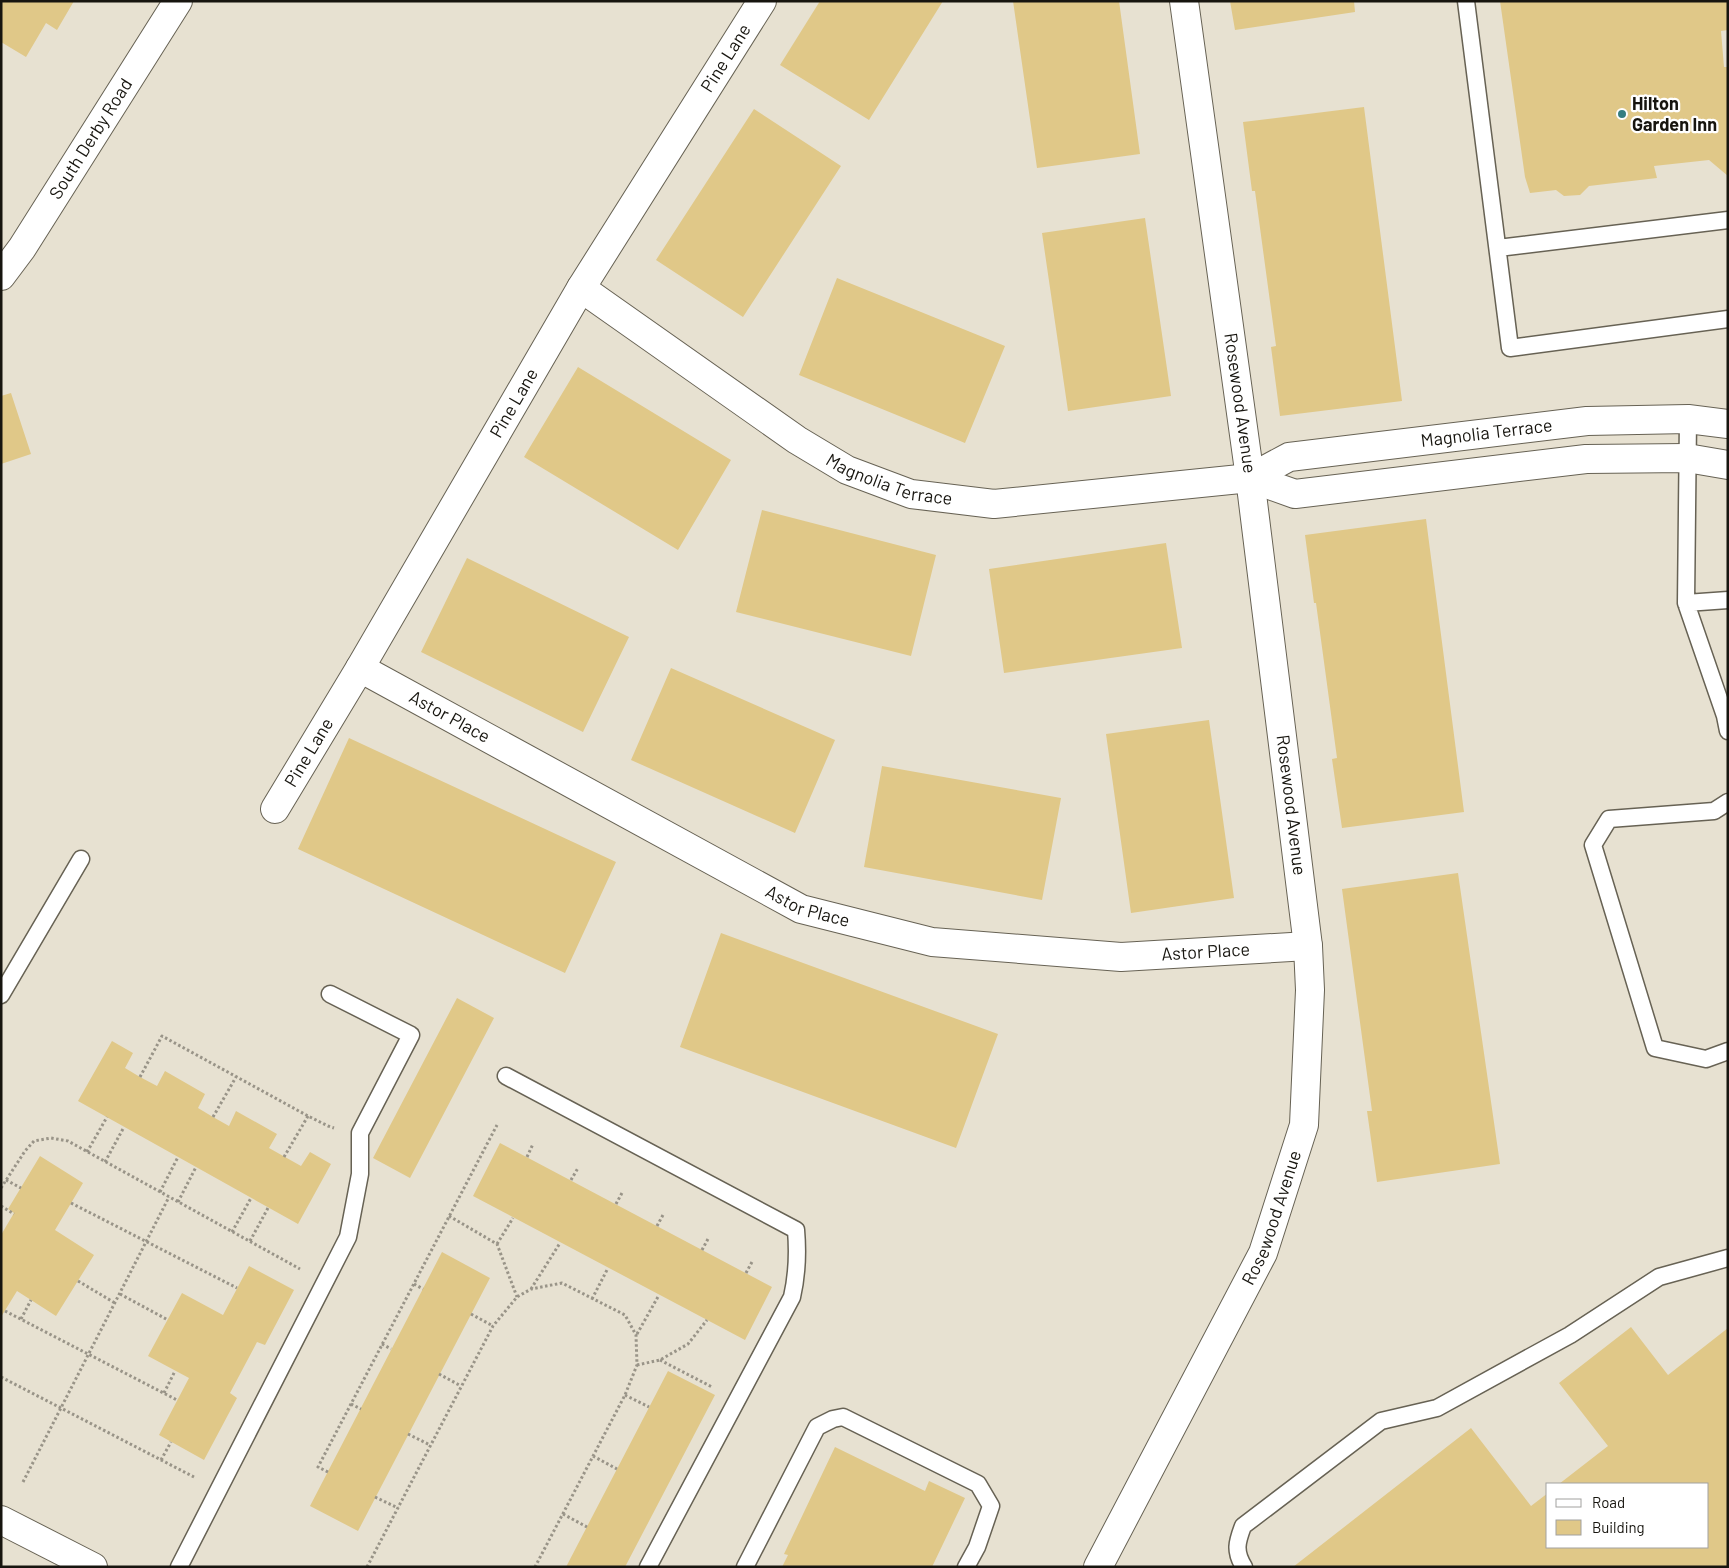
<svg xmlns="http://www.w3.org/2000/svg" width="1729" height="1568" font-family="Barlow,sans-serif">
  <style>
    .building { fill: #e0c888 }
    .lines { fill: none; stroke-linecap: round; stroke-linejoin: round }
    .service-casing { stroke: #676254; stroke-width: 19 }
    .minor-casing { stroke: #676254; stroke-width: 30 }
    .tertiary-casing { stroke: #676254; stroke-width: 30 }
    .path { stroke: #999488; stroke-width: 3; stroke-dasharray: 2.5 2.5; stroke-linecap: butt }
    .service { stroke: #fff; stroke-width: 16 }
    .minor { stroke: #fff; stroke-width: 28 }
    .tertiary { stroke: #fff; stroke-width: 28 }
    .poi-dot { fill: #357e81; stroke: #fff; stroke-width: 2 }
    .labels { text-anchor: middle; stroke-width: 4.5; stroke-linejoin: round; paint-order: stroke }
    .street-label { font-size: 18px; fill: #17150f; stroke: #fff }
    .poi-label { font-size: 18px; font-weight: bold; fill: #17150f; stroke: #fff; text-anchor: start }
  </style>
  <rect width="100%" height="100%" fill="#e7e1d1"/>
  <!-- building -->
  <path class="building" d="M1,1h73l-17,29 -11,-7 -20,34 -25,-15z
    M820,1h123l-74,119 -89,-55z
    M1013,1h106l21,153 -103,14z
    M1230,1h124l1,11 -120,18z
    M1500,1h228v29l-7,1 3,36h4v109l-19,-16 -55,6 3,12 -68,8 -9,9 -16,1 -8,-6 -26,3 -5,-16z
    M1364,107l38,294 -122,15 -9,-69 5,-1 -21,-155h-3l-9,-69z
    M754,109l87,57 -98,151 -87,-57z
    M1145,218l26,178 -103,15 -26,-178z
    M837,278l168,68 -40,97 -166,-68z
    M578,367l153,93 -53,90 -154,-93z
    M11,393l20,61 -30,10v-68z
    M762,510l174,45 -25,101 -175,-44z
    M1426,519l38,293 -122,16 -10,-69 5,-1 -21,-155h-2l-9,-68z
    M1166,543l16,105 -178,25 -15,-104z
    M467,558l162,79 -46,95 -162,-80z
    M671,668l164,72 -40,93 -164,-73z
    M1209,720l25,178 -103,15 -25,-179z
    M349,738l267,124 -51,111 -267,-124z
    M882,766l179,32 -19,102 -178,-33z
    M1458,873l42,291 -123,18 -10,-71h5l-30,-222z
    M721,933l277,101 -42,114 -276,-101z
    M457,998l37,20 -84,160 -37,-20z
    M112,1041l21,12 -8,15 15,9 17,9 8,-15 40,23 -7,14 15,9 16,9 7,-15 41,23 -8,14 32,18 9,-14 21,12 -33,60 -220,-123z
    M500,1143l272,144 -27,53 -272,-144z
    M40,1156l43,27 -28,47 39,25 -38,61 -39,-25 -16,26v-82l13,-22 -6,-4z
    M442,1252l48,26 -132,253 -48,-25z
    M249,1266l45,24 -29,55 -8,-3 -27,51 7,5 -33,62 -45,-25 30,-57 -41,-22 34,-63 41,22z
    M1631,1327l37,48 60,-47v239h-435l178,-139 60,78 17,-13v54h160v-63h-149l49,-38 -49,-63z
    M668,1371l47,24 -90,172h-59z
    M835,1447l90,44 4,-10 36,17 -33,69h-150l6,-12 -4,-1z"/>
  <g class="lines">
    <defs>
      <path id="service" d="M1466,1l44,347 218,-29
        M1498,248l230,-28
        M1688,419l-2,184 39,113 3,15
        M1686,603l42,-3
        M1728,802l-14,9 -105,8 -16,26 62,203 51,11 22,-8
        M1,995l80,-136
        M506,1076l290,154c2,23 1,45 -4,67l-144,270
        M179,1567l169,-330 12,-63v-41l51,-98 -81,-41
        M745,1567l72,-140 16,-8 10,-2 135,67 13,22 -14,41 -11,20
        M1244,1567c-10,-16 -7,-25 -1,-41l138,-105 56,-13 133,-73 89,-58 69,-19"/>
      <g id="minor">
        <path id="s1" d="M1,276l21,-28 156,-247"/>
        <path id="s2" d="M581,288l216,152 50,30 64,24 83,10 256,-26 39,-21 298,-36 101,-2 40,5"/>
        <path d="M1250,478l45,16 291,-35 101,-1 41,7"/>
        <path id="s3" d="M360,668l441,241 131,33 189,15 187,-11"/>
        <path id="s4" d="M275,809l85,-141 221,-380 181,-287"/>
        <path id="s5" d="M1098,1567l165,-314 41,-128 6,-135 -2,-44 -58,-468 -66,-477"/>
      </g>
      <path id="tertiary" d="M1,1520l92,47"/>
    </defs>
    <!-- service casing -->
    <use href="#service" class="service-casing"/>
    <!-- minor casing -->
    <use href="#minor" class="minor-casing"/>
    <!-- tertiary casing -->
    <use href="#tertiary" class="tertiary-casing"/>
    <!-- path -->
    <path class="path" d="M140,1077l22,-41 146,80 20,10 6,2
      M213,1117l23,-40
      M87,1152l20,-35
      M284,1157l24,-41
      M527,1157l6,-13
      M105,1162l19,-35
      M6,1180l15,8
      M571,1180l7,-12
      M1,1188l24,-37 9,-10 17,-3 17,3 232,128
      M160,1192l18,-35
      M178,1202l18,-35
      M71,1203l166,85
      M616,1204l7,-13
      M1,1206l13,8
      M449,1216l48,28 20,53
      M657,1226l7,-13
      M232,1232l19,-34
      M1,1234h1
      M250,1241l18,-33
      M497,1244l16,-26
      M702,1250l7,-13
      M746,1273l7,-13
      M78,1281l37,22
      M414,1284l9,5
      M531,1289l29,-46
      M120,1294l48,26
      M592,1299l16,-31
      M5,1311l172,89
      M471,1314l22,12
      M21,1319l10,-19
      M637,1334l22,-39
      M382,1344l9,5
      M660,1360l52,27
      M637,1365l23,-5 28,-16 19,-24
      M439,1374l22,12
      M1,1377l193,100
      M164,1393l11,-22
      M625,1395l24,12
      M351,1404l10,5
      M408,1434l22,11
      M593,1456l24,13
      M161,1460l10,-18
      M328,1472l-10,-5 179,-342
      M23,1482l146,-285
      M375,1497l23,11
      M563,1514l24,13
      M367,1567l126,-241 24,-29 14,-8 31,-6 63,32 11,20 1,30 -12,30 -90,172"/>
    <!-- service -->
    <use href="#service" class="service"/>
    <!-- minor -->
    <use href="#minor" class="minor"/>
    <!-- tertiary -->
    <use href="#tertiary" class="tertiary"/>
  </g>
  <!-- markers -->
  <circle class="poi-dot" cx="1622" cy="114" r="5"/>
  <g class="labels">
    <!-- street labels -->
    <g class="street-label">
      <text dy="6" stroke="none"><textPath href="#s4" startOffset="876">Pine Lane</textPath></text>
      <text dy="6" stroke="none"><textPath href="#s1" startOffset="164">South Derby Road</textPath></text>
      <text dy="6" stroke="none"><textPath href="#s4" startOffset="471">Pine Lane</textPath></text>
      <text transform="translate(1240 403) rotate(82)" y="6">Rosewood Avenue</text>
      <text dy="6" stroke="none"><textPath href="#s2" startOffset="975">Magnolia Terrace</textPath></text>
      <text dy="6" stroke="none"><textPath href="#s2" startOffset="366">Magnolia Terrace</textPath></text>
      <text dy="6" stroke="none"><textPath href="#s3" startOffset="102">Astor Place</textPath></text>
      <text dy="6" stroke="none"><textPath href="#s4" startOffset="66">Pine Lane</textPath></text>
      <text transform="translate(1291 805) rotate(83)" y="6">Rosewood Avenue</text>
      <text dy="6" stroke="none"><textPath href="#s3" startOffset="508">Astor Place</textPath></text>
      <text dy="6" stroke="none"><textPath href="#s3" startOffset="912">Astor Place</textPath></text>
      <text dy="6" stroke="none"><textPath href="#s5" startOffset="391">Rosewood Avenue</textPath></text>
    </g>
    <!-- poi labels -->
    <g class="poi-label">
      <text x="1632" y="110">Hilton<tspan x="1632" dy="21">Garden Inn</tspan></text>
    </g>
  </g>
  <!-- border -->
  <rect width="1729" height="1568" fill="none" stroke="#17150f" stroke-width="5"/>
  <!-- legend -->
  <rect x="1546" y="1483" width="162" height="65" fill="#ffffff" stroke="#a2a19f"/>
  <rect x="1556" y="1499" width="25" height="8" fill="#ffffff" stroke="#a2a19f"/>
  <text x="1592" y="1508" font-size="15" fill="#17150f">Road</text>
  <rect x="1556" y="1520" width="25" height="15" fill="#e0c888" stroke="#a2a19f"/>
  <text x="1592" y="1533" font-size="15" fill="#17150f">Building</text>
</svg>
